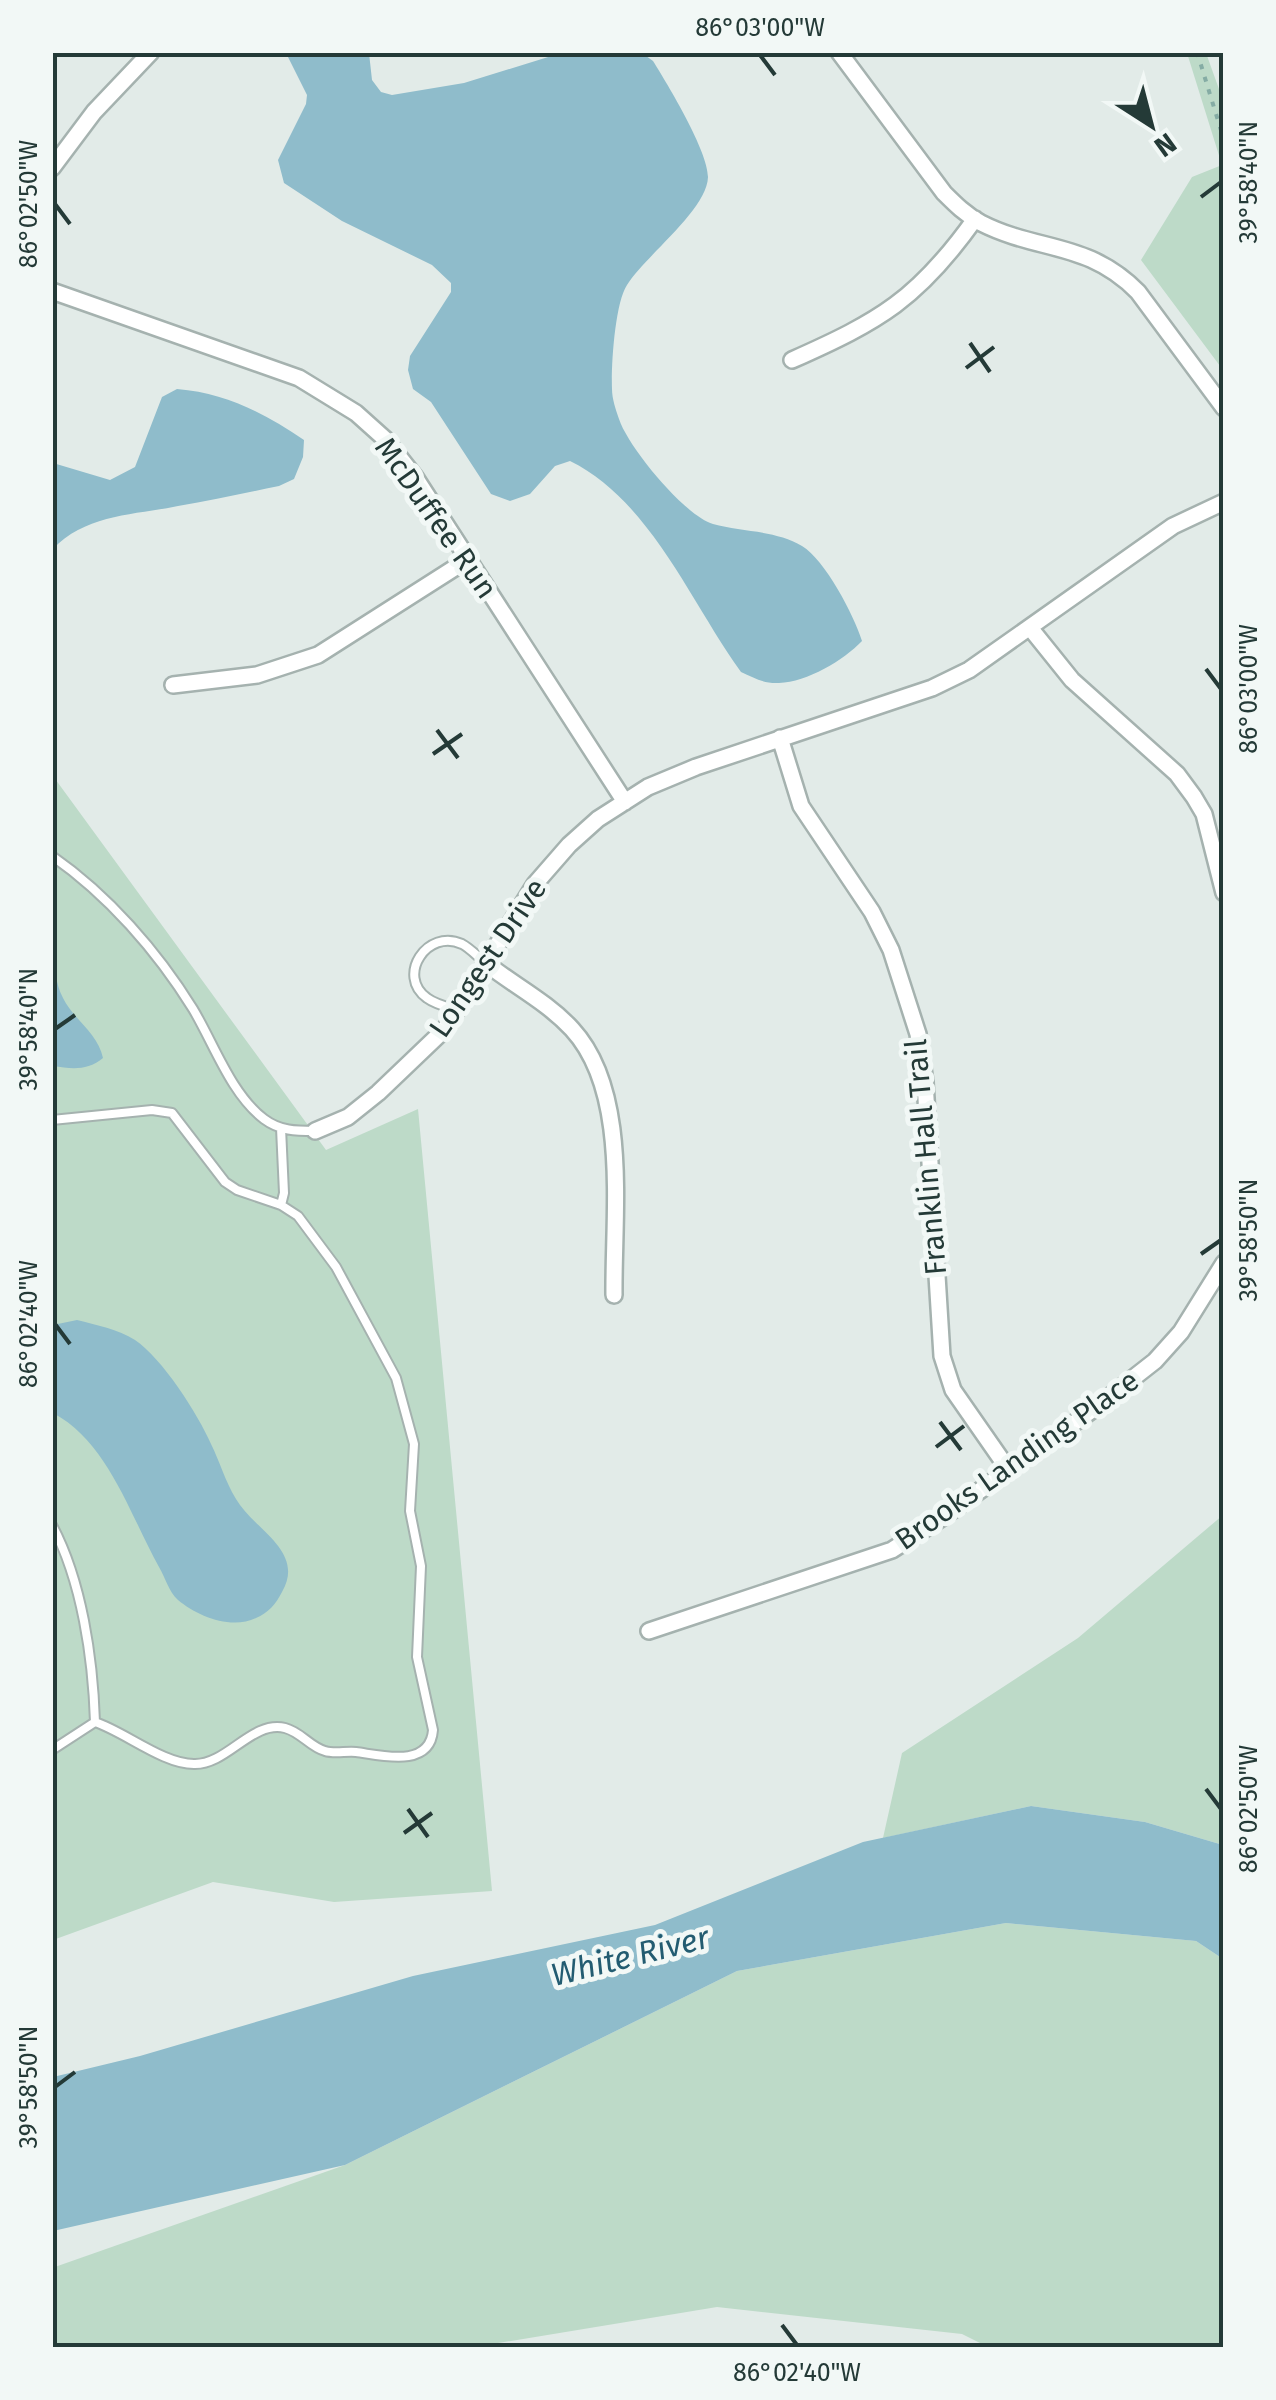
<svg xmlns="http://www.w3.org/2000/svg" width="1276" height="2400" font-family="'Fira Sans',sans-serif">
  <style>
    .green { fill: #bddac8 }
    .water { fill: #8fbccb }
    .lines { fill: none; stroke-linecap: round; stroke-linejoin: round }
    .lane-casing { stroke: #a5b2af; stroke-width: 12 }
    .street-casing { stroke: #a5b2af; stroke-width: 20 }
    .path { stroke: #85aca4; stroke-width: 4; stroke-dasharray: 5 8; stroke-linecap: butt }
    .lane { stroke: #fff; stroke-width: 8 }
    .street { stroke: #fff; stroke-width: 15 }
    .ticks { fill: none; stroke: #243a37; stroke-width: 4 }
    .labels { text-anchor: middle; stroke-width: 10; stroke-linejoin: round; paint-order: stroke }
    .street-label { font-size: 30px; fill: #243a37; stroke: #f2f8f6 }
    .water-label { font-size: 32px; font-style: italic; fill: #235c71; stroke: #f2f8f6 }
    .neatline { fill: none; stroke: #243a37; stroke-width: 4 }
    .ticks-label { font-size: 25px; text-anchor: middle; fill: #243a37 }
  </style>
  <rect width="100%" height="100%" fill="#e2ebe8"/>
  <!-- green -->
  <path class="green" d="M1187,53h19l18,50 -1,267 -82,-110 51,-83 30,-12z
    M53,776l273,374 92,-41 74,782 -158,11 -121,-20 -160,58z
    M1223,1515v330l-78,-23 -114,-16 -148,32 19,-85 176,-115z
    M1006,1923l190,18 27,18v388h-235l-26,-13 -245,-27 -243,40h-421l-1,-79 293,-103 392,-194z"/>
  <!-- water -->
  <path class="water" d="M286,53h83l3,27 9,12 11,3 72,-12 97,-30h81l11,8c15,24 55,90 55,116 -1,33 -62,78 -81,108 -12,18 -16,81 -15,104 0,10 4,21 7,30 9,28 66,97 94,105 28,8 63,6 89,22 23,14 52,69 60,95 -18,19 -55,41 -83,42 -14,1 -25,-5 -38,-11 -50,-69 -91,-172 -171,-211l-15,5 -25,28 -20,7 -19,-7 -60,-92 -18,-13 -5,-19 2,-14 41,-64v-9l-19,-18 -90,-44 -58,-38 -6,-23 28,-56 1,-9z
    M177,389c49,4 87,24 127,51l-1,17 -9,22 -15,7c-34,7 -67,14 -101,20 -43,9 -92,8 -125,43v-86l57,17 25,-13 27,-70z
    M53,950c2,16 2,33 10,48 10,21 35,35 40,60 -16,13 -31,11 -50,8z
    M77,1320c19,5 41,9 58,20 27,18 63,74 76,104 9,18 14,37 25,55 17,30 70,52 46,93 -6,12 -14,21 -26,26 -25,12 -59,-2 -78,-18 -9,-8 -13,-23 -19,-33 -29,-52 -51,-125 -106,-154v-88z
    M1031,1806l114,16 78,23v114l-27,-18 -190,-18 -269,48 -392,194 -292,66v-154l87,-21 273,-80 242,-51 208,-83z"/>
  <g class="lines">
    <defs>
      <path id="lane" d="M52,856c56,39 105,95 141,153 21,35 38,85 71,110 16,12 32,12 51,12
        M457,1010c-10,-3 -22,-6 -30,-12 -31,-22 0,-70 35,-54 8,4 17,14 25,20
        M52,1120l100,-10 20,3 53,69 12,8 44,15 17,11 38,51 60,111 18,66 -4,67 11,55 -4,91 16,73c-3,39 -53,25 -77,22 -10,-1 -22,2 -31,-1 -15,-4 -24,-19 -40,-23 -33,-8 -58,37 -91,36 -31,0 -69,-32 -99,-42l-43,28
        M281,1205l3,-12 -3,-65
        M52,1525c30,56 41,134 43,197"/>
      <path id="street" d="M839,52l105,141c11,11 22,22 37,30 57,29 107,18 157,69l86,116
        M52,168l42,-56 57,-60
        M52,291l247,87 57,35 29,26 30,38 210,325
        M792,360c88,-39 126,-61 183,-141
        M1031,629l41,51 105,94 17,23 10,17 20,79
        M173,685l84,-10 61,-20 149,-95
        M780,738l21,68 71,106 19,38 27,84 7,48 17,274 11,34 55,79
        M487,964c28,22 60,38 85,65 58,63 41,185 42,266
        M315,1131l33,-14 30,-24 67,-64 90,-145 34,-39 29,-26 50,-32 48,-20 236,-79 37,-18 204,-144 51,-24
        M649,1631l243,-81 51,-33 152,-109 60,-47 26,-29 43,-69"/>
    </defs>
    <!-- lane casing -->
    <use href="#lane" class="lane-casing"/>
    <!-- street casing -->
    <use href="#street" class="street-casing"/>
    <!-- path -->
    <path class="path" d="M1197,52l27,88"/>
    <!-- lane -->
    <use href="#lane" class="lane"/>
    <!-- street -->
    <use href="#street" class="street"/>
  </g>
  <!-- ticks -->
  <path class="ticks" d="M760,55l15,20M1201,197l20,-15M55,204l15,20M970,343l20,29M966,368l28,-21M1206,669l15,20M437,730l21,28M433,754l29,-20M55,1029l20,-14M1201,1254l20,-14M55,1324l15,20M940,1422l21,28M936,1447l28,-21M1206,1789l15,20M408,1809l20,28M404,1833l28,-20M55,2087l20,-15M782,2325l15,20"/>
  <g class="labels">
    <!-- street labels -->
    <g class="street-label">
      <text transform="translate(436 518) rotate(55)" y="10">McDuffee Run</text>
      <text transform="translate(488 958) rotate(-56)" y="10">Longest Drive</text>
      <text transform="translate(926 1157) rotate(-95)" y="10">Franklin Hall Trail</text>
      <text transform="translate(1017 1460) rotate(-35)" y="10">Brooks Landing Place</text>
    </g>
    <!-- water labels -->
    <g class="water-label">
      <text transform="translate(630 1956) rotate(-14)" y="11">White River</text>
    </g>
  </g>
  <!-- border -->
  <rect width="1276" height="2400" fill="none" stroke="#f2f8f6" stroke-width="110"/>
  <!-- north arrow -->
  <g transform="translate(1151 125) rotate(144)" stroke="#f2f8f6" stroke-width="8" paint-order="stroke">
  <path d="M0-8L18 38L0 25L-18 38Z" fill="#243a37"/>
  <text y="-15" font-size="28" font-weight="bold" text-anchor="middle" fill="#243a37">N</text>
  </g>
  <rect x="55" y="55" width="1166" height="2290" class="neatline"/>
  <g class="ticks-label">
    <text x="760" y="36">86°03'00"W</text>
    <text transform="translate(1248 182) rotate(-90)" y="9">39°58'40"N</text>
    <text transform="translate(28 204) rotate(-90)" y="9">86°02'50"W</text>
    <text transform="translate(1248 689) rotate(-90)" y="9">86°03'00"W</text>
    <text transform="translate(28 1029) rotate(-90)" y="9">39°58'40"N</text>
    <text transform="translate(1248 1240) rotate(-90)" y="9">39°58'50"N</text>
    <text transform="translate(28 1324) rotate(-90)" y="9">86°02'40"W</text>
    <text transform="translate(1248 1809) rotate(-90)" y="9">86°02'50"W</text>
    <text transform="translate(28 2087) rotate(-90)" y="9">39°58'50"N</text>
    <text x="797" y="2381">86°02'40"W</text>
  </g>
</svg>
